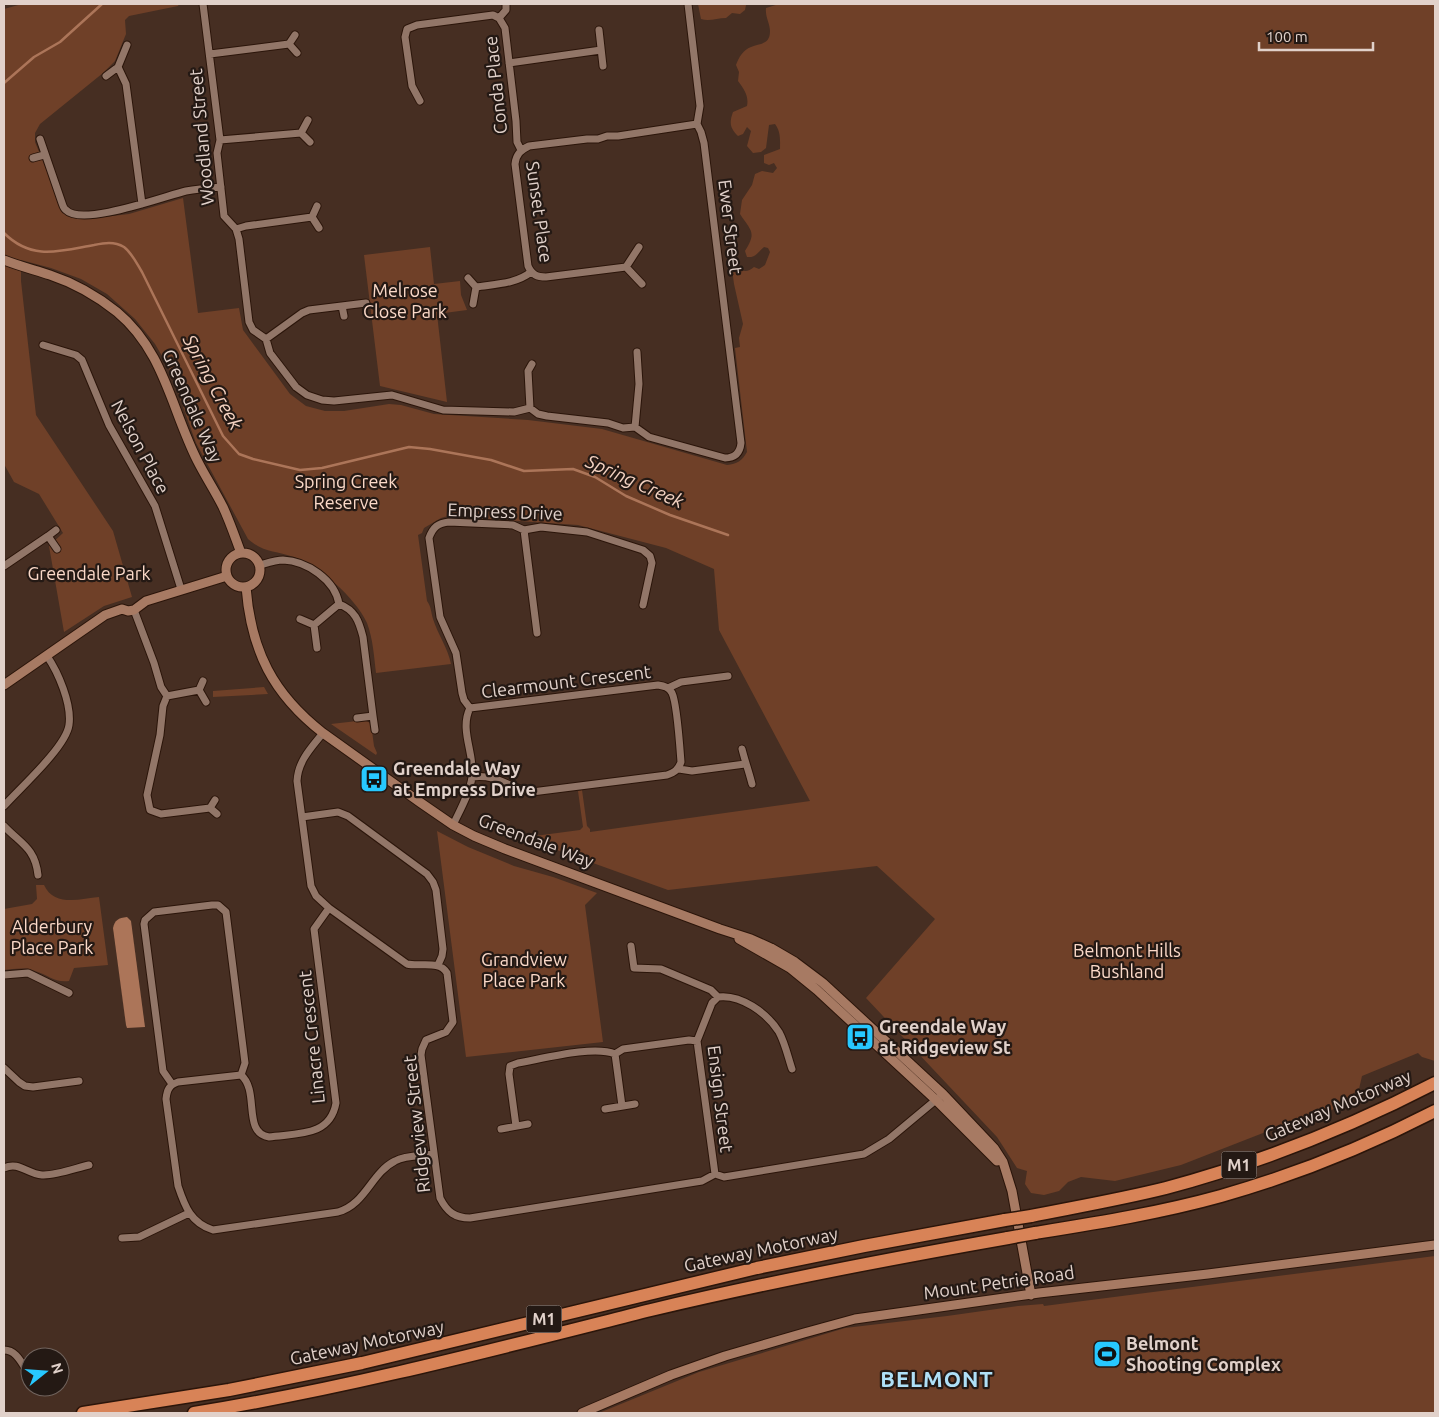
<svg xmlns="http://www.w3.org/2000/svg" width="1439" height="1417" font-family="Ubuntu,sans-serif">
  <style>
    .green { fill: #6f4028 }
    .water { fill: #ac7559 }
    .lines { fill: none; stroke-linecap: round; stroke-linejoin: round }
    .stream { stroke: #ac7559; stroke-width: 2.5 }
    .street-casing { stroke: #2b150a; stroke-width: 9 }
    .secondary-casing { stroke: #2b150a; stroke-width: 11 }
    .highway-casing { stroke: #2b150a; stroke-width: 15 }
    .street { stroke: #927668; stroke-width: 7 }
    .secondary { stroke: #a77a63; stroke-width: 9 }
    .highway { stroke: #d88357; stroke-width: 12 }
    .highway-bridge-casing { stroke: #2b150a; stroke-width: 15; stroke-linecap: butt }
    .highway-bridge { stroke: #d88357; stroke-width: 12 }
    .labels { text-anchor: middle; stroke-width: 4.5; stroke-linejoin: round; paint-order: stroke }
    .shield { fill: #241914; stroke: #a89a93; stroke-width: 1 }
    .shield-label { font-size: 16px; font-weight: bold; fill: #e1d1ca }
    .street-label { font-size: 18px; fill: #e1d1ca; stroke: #241914 }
    .park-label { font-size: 18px; fill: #fbd9c8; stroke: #241914 }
    .poi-label { font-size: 18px; font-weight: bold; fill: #e1d1ca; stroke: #241914; text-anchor: start }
    .water-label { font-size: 19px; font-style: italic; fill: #f5d3c2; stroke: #241914 }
    .district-label { font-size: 22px; font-weight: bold; letter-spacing: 1px; fill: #afe0f7; stroke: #241914 }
  </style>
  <rect width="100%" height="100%" fill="#462e22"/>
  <!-- green -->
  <path class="green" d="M22,4h157l-1,2 -49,10 -4,4 1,14 -11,27 -12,12 -63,51 -5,9v9l28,69 11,7 13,1 42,-5 54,-16 15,115 41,-5 4,22 47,64 16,12 19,5h19l45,-7 12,1 33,9 94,6 74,9 125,36c10,-1 15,-4 20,-13l-12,-104 5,-1 -1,-9 4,-14 -9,-40 -2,-15 5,-1c7,4 11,4 17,-1l5,2 6,-4 5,-13 -2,-4 -4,-1c-6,5 -8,11 -17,10l-2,-6c12,-19 6,-20 -5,-37l2,-14 10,-15 3,-11 7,-3 11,2 4,-5 -3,-5 -5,2 -5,-2v-8l16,-6c0,-9 1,-17 -5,-25l-6,1 -3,23 -5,4 -8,1 -6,-7 4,-15 -4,-4 -4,7 -5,2c-8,-8 -9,-13 -5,-24l14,-6c2,-10 -3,-17 -9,-25l1,-9 -3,-7c3,-8 7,-15 15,-18 9,-4 19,-2 19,-16 0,-8 -5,-14 -4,-23l13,-4h656v1057l-13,-4 -4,-4 -56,23 -3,13 -27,21 -25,6 -126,49 -66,16 -34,-4 -13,5 -9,9 -15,4 -13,-2 -6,-9 2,-13 -10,-3 -20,-31 -131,-139 69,-79 -58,-53 -209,24 -139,-50 3,-1 -5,-2 53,-7 3,-3 -5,-36 4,-1 5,36 3,3v3l220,-31 -91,-171 -5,-61 -48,-21 -88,-23 -130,-9 -7,2 -17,10 -2,5 -4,2 9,66c4,5 4,11 6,18 5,16 15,29 18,45l-75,9c-2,-17 -3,-34 -9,-50 -12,-26 -47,-56 -73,-66 -19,-7 -30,-4 -46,-18l-52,-96 -27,-75 -14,-24 -20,-25 -28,-25 -26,-15 -30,-11 -30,-8v21l15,134 77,116 19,66 -28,9 -40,26 -15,-86 14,-13 -24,-39 -25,-12 -10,-18v-455z
    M698,4h51l-3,1 -1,5 -5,4 -8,-1 -6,5c-9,0 -17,4 -25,1z
    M430,247l4,37 26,-3 1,14 6,15 -30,4 10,88 -67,-16 -16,-131z
    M264,687l4,7 -55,3v-6z
    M366,720l5,4 3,22 3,7 -1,2 -45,-31z
    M437,831l31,16 46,19 39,11 44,16 -12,12 18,137 -137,15z
    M36,885h8c10,22 36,14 55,12l9,68 -34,3 -5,13c-14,2 -21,-6 -34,-10 -9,-4 -21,-2 -31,-1v-61l28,-5 5,-5z
    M1435,1256v157h-836l100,-41 146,-44 102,-12 71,-10 25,-2 1,2z"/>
  <!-- water -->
  <path class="water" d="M127,917l4,4 14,106 -18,1 -1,-3 -13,-97c2,-8 5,-10 14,-11z"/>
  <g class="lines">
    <!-- stream -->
    <path class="stream" d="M4,83l30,-26 26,-15 42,-38
      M4,233c28,28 56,18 90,12 10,-2 20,-4 30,2 8,6 13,17 18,25l81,164 16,18 14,5 47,11 22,-2 87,-21 21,2 61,11 33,11 49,-2 22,8 31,19 44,19 58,20"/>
    <defs>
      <path id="street" d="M203,4l17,136 -3,13 7,63 12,13 3,10 10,83 4,8 13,9 4,14 26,34 11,8 15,5 12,1 58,-6 51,15 71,2 16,-4 8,6 9,2 61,7 15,5 12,-1 14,10 76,21c10,0 15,-5 16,-15l-37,-300 -3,-11 -4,-8 3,-18 -12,-102
        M499,18l7,-8v-6
        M599,30l4,36
        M295,35l-6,9 8,9
        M210,54l79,-10
        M509,63l92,-13
        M118,67l8,17 16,120
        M106,76l12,-9 9,-22
        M420,101l-8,-15 -7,-49 2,-8 10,-4 76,-10 6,3 6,10 11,93 1,21 4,8
        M308,120l-7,13 9,9
        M40,139l22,64c1,3 2,6 4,7 16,17 99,-14 120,-19 11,-2 23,-3 35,-4
        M220,140l81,-7
        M33,158l11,-3
        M317,206l-5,11 7,11
        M236,229l10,-3 66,-9
        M639,247l-13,20 16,17
        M626,267l-80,10c-9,0 -14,-2 -18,-11l-13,-102c1,-10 6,-14 14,-18l58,-7h11l9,-3h11l79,-12
        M468,278l8,9 -3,17
        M476,287c19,-3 40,-3 55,-15
        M342,306l2,10
        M266,339l36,-26 7,-3 57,-7
        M43,345l33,10 6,5 27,65 46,81 26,83
        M530,408l-2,-37 4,-7
        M635,427l4,-43 -2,-32
        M56,530l-8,6 9,13
        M524,530l13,103
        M260,565c7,-2 16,-5 23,-5 24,1 52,20 56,44 16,6 20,17 24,33l10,79
        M4,566l44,-30
        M134,610l20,53 7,24 6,9 -4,10 -3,29 -13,60 3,15 11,4 49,-6
        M300,619l14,6 3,23
        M314,625l25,-21
        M203,681l-4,9 7,12
        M668,688l13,-6 47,-6
        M167,696l32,-6
        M470,708l188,-23c6,1 11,2 14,8 5,10 8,56 9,69 -3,8 -6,10 -14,13l-135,17c-25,-4 -32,-18 -60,-15
        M357,718l16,-2 2,14
        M323,733c-12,15 -25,28 -26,48l14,105 5,10 13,12 78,56c13,3 33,-4 40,9l6,49 -7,10 -20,8 -4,9 -1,6 19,143c7,14 15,20 30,20l232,-37 13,-7 9,3 140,-23 25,-15 54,-45
        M742,749c3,12 7,23 10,35
        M679,769l13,2 53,-7
        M215,800l-5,8 7,6
        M4,806c16,-18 62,-59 65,-81 3,-21 -11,-53 -22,-69
        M302,817l36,-5 10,4 79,58 6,8 3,8 7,59 -1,7 -4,9
        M453,825c7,-15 17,-32 19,-48 3,-23 -13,-47 -2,-69l-6,-8 -2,-7 -6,-40 -16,-36 -11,-79c4,-11 9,-15 20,-16l64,3 11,5 17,-3 46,5 56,18 7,6 2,7 -9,42
        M4,826c17,18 31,22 34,49
        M329,908l-15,21 22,174c-6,34 -39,30 -67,34 -27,-4 -9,-46 -28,-62l-63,7c-9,3 -11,8 -12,17l12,87c7,21 13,37 35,44l125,-18c28,-8 33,-39 57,-51 11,-6 27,-5 39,-7
        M631,946l3,22 27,1 50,21 7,7
        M4,975l24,-2 41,20
        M615,1054l7,52
        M4,1068l15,14 6,4 8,1 46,-6
        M172,1084l-9,-13 -19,-147 1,-4 9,-8 58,-7h6l8,7 19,151 -4,12
        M605,1109l30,-5
        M516,1126l-7,-52 1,-8 8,-3c24,-4 75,-18 97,-9l8,-5 66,-9 8,1
        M501,1129l27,-5
        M4,1168c15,-7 23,6 38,7 13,1 34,-7 47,-10
        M715,1174l-18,-133 15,-38 6,-6c23,-3 49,16 61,35 6,11 9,25 13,37
        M122,1238l17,-1 50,-24
        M4,1350c12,0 17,12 23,21"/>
      <path id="secondary" d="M4,260c15,6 31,10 46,15 24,8 47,21 67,37 47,39 54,96 80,148 8,16 18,31 26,47 7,15 12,30 18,46
        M226 570a17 17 0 1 1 34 0a17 17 0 1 1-34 0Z
        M246,587c5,64 27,107 77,146l98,70 32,22 21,11 31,13 215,80 31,10 20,9 24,14 28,21 120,111 51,54 9,14 9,29 19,104
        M4,685l101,-70 17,-6 6,2 6,-1 12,-9 81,-25
        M739,939l51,29 27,22 120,111 60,60
        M582,1413l89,-38 54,-19 79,-23 51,-14 184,-26 169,-19 227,-29"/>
      <path id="highway" d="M1031,1216c45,-9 91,-17 135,-28 93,-25 184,-61 269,-105
        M1035,1233c62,-10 125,-20 186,-37 74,-21 146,-50 214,-85
        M83,1413l146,-23 133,-27 395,-95 107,-22 141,-26
        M194,1413c155,-25 306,-65 457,-103 118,-28 237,-51 357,-72"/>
    </defs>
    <!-- street casing -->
    <use href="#street" class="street-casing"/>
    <!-- secondary casing -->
    <use href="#secondary" class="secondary-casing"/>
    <!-- highway casing -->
    <use href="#highway" class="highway-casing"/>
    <!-- street -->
    <use href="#street" class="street"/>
    <!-- secondary -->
    <use href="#secondary" class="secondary"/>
    <!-- highway -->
    <use href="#highway" class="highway"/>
    <defs>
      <path id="highway-bridge" d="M1005,1220l26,-4
        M1008,1238l27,-5"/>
    </defs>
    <!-- highway-bridge casing -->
    <use href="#highway-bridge" class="highway-bridge-casing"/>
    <!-- highway-bridge -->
    <use href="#highway-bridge" class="highway-bridge"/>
  </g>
  <!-- icons -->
  <defs>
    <symbol id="bus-square" viewBox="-11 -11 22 22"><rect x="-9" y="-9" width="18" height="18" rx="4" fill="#27c8ff" stroke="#241914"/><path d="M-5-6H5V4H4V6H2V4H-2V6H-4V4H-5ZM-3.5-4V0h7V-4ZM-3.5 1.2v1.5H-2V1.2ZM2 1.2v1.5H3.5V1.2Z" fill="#111"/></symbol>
    <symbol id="stadium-square" viewBox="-11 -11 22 22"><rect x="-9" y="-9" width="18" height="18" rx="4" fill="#27c8ff" stroke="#241914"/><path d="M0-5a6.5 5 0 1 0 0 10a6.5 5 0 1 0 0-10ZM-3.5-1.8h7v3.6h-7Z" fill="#111"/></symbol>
  </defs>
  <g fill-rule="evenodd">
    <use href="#bus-square" x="358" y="763" width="32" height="32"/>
    <use href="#bus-square" x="844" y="1021" width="32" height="32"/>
    <use href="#stadium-square" x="1091" y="1338" width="32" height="32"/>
  </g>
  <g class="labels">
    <!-- shield labels -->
    <g class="shield">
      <rect x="1221.5" y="1151.5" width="35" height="27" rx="4"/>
      <rect x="526.5" y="1305.5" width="35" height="27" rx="4"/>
    </g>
    <g class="shield-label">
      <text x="1239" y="1171">M1</text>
      <text x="544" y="1325">M1</text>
    </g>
    <!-- street labels -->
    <g class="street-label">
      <text transform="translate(496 85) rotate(-96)" y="6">Conda Place</text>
      <text transform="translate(202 137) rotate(-95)" y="6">Woodland Street</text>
      <text transform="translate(539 212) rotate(82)" y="6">Sunset Place</text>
      <text transform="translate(730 227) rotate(83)" y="6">Ewer Street</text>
      <text transform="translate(192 406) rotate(66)" y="6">Greendale Way</text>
      <text transform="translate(140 447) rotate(62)" y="6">Nelson Place</text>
      <text transform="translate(505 512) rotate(2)" y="6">Empress Drive</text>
      <text transform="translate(566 682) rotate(-7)" y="6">Clearmount Crescent</text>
      <text transform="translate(536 841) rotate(21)" y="6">Greendale Way</text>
      <text transform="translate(312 1037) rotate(-96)" y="6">Linacre Crescent</text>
      <text transform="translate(720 1099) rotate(83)" y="6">Ensign Street</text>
      <text transform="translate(1338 1106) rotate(-23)" y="6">Gateway Motorway</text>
      <text transform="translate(417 1124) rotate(-96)" y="6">Ridgeview Street</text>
      <text transform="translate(761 1250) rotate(-12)" y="6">Gateway Motorway</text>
      <text transform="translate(999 1283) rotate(-8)" y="6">Mount Petrie Road</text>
      <text transform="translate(367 1343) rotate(-12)" y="6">Gateway Motorway</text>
    </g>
    <!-- park labels -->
    <g class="park-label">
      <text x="405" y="297">Melrose<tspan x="405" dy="21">Close Park</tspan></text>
      <text x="346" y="488">Spring Creek<tspan x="346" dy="21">Reserve</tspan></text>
      <text x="89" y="580">Greendale Park</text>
      <text x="52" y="933">Alderbury<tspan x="52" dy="21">Place Park</tspan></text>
      <text x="1127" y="957">Belmont Hills<tspan x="1127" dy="21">Bushland</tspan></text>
      <text x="524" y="966">Grandview<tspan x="524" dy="21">Place Park</tspan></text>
    </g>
    <!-- poi labels -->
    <g class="poi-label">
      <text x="393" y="775">Greendale Way<tspan x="393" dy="21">at Empress Drive</tspan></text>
      <text x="879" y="1033">Greendale Way<tspan x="879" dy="21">at Ridgeview St</tspan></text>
      <text x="1126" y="1350">Belmont<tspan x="1126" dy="21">Shooting Complex</tspan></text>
    </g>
    <!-- water labels -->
    <g class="water-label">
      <text transform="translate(213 382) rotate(62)" y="7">Spring Creek</text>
      <text transform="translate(635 481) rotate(24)" y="7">Spring Creek</text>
    </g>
    <!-- district labels -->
    <g class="district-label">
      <text x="937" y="1387">BELMONT</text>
    </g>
  </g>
  <!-- border -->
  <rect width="1439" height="1417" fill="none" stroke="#e1d1ca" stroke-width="10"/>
  <!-- north arrow -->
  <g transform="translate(45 1372) rotate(73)"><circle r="24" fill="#241914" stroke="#70635d"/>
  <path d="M0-4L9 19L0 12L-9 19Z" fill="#27c8ff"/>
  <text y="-8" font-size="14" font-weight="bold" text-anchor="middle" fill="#e1d1ca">N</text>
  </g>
  <!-- scale -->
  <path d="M1259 42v8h114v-8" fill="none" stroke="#e1d1ca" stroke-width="2.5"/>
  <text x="1266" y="42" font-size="15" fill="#e1d1ca" stroke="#241914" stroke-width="4" paint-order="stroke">100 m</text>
</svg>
